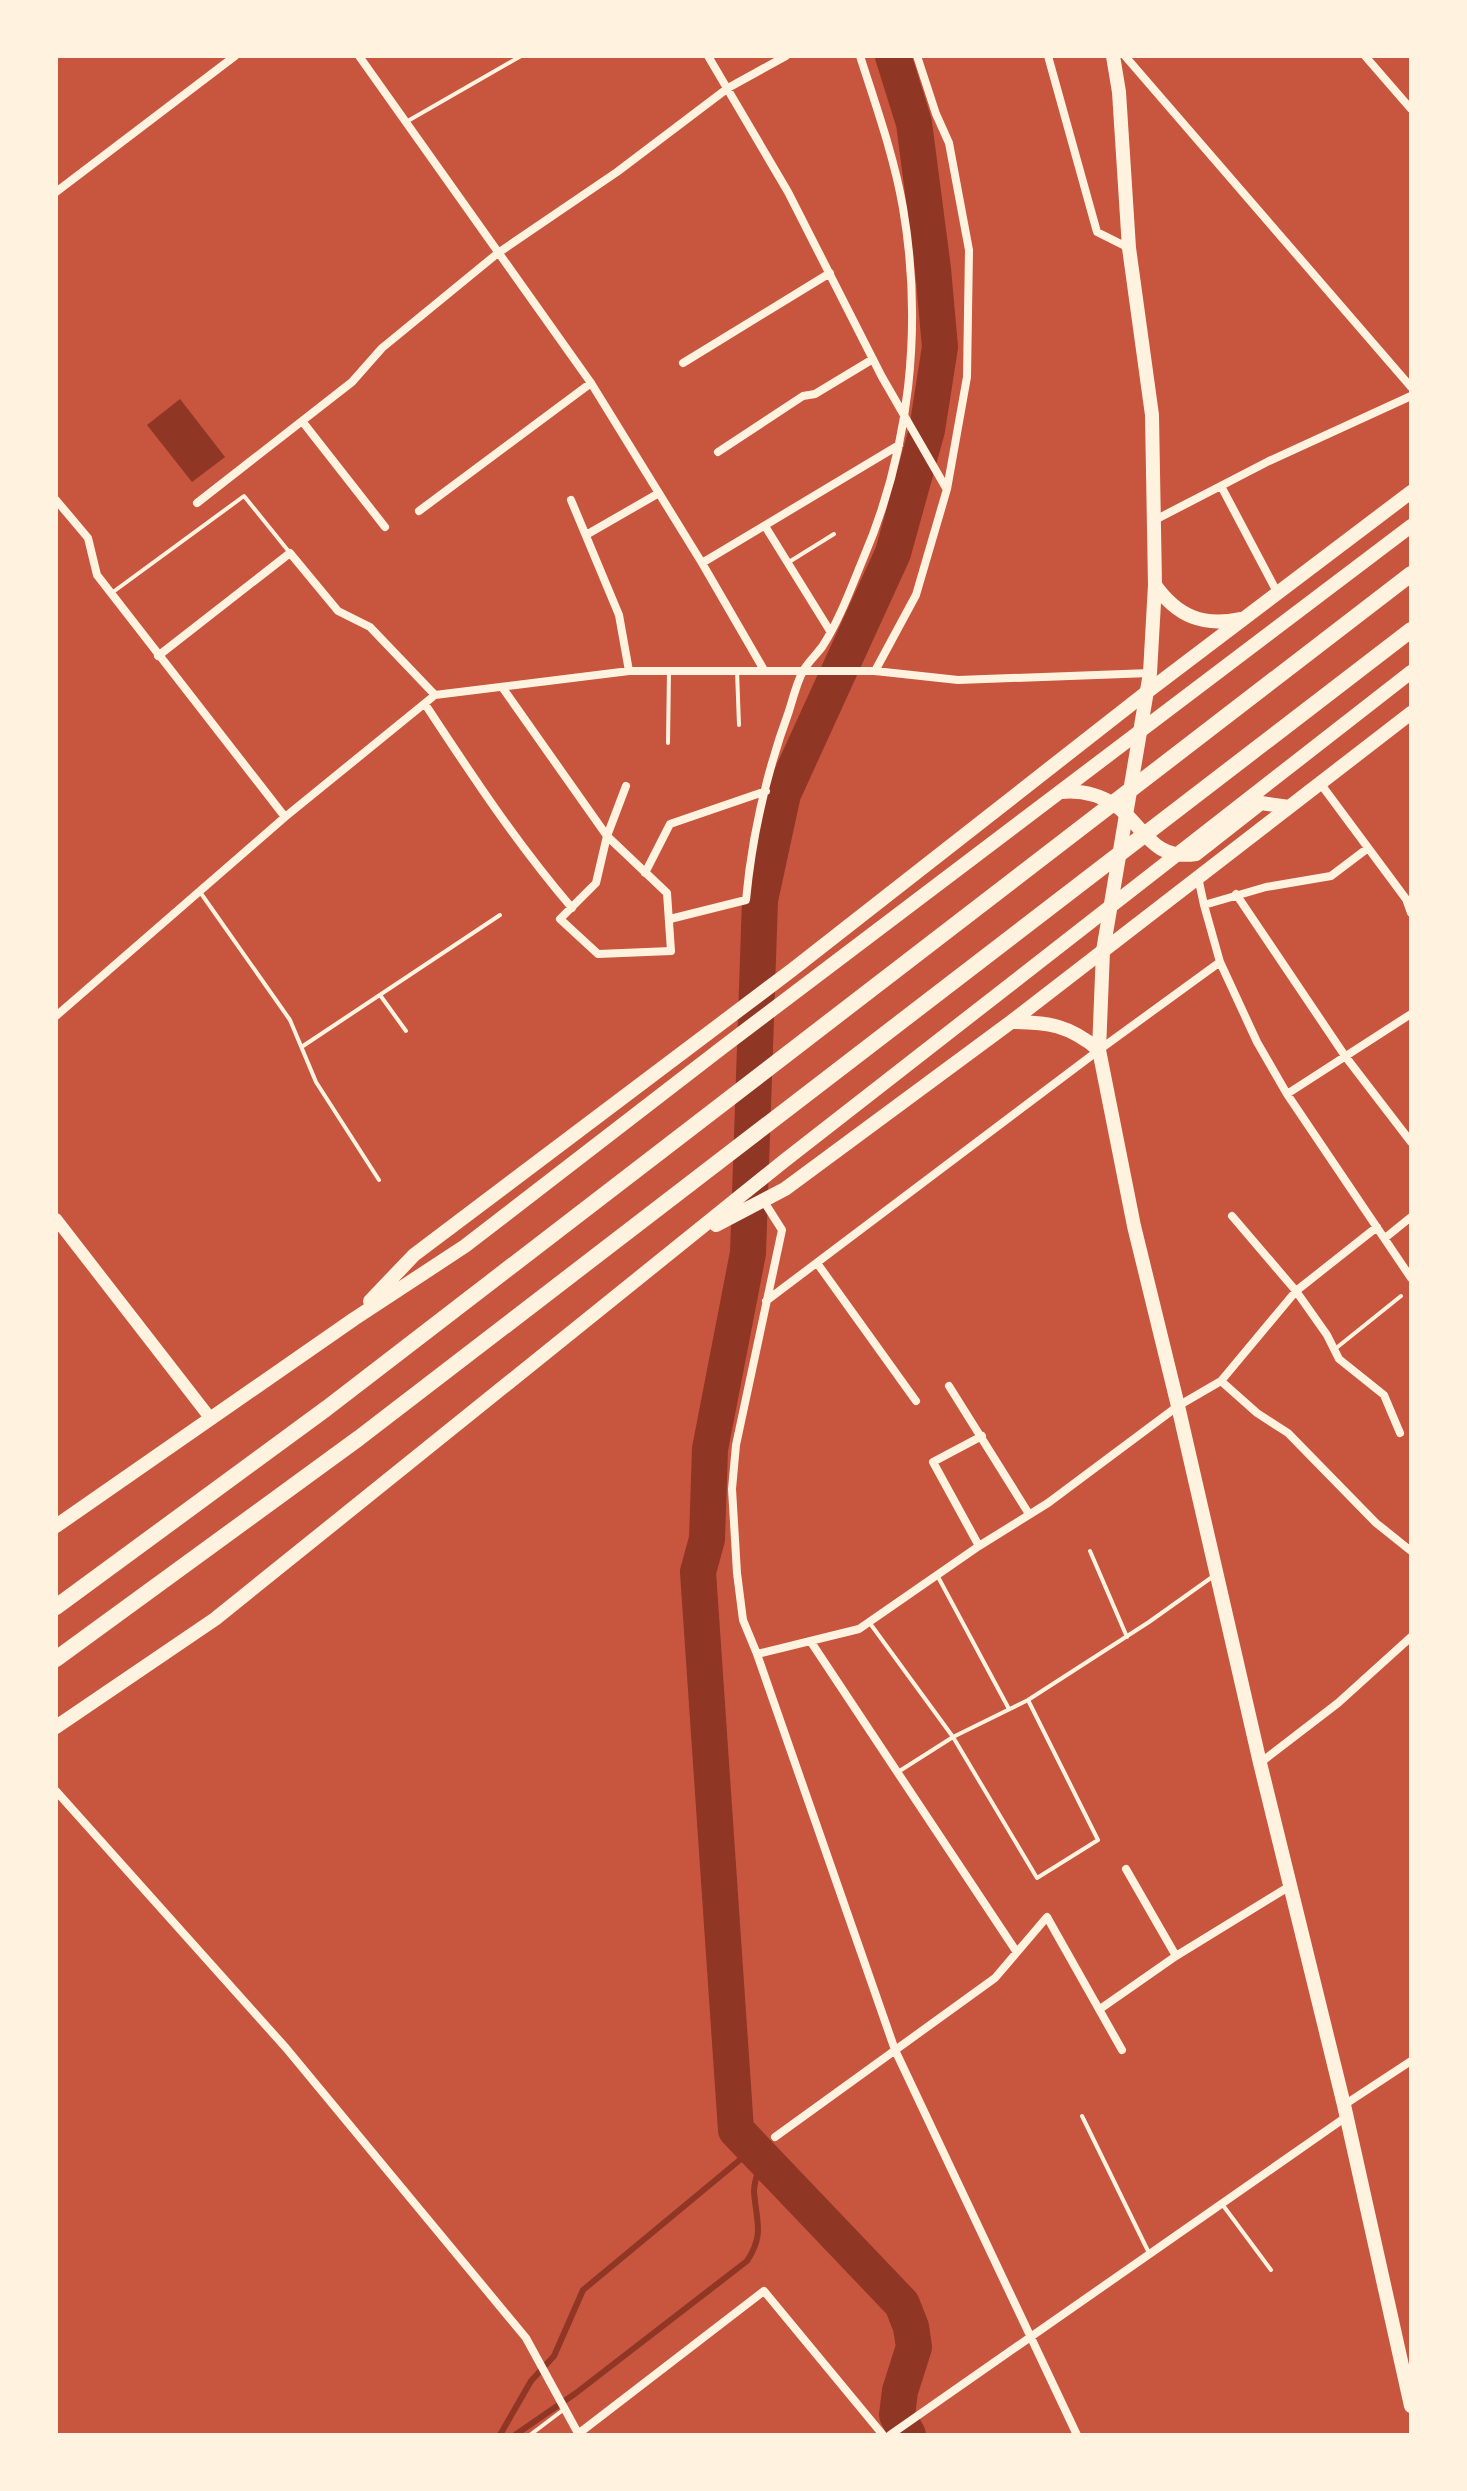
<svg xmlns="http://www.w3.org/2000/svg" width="1467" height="2491" font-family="'Varela Round',sans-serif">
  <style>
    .water { fill: #8f3625 }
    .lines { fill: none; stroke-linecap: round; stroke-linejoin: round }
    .stream { stroke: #8f3625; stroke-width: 6 }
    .river { stroke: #8f3625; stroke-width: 36 }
    .service { stroke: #fff3e0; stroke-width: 4 }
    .minor { stroke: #fff3e0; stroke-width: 8 }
    .secondary { stroke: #fff3e0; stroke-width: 12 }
    .primary { stroke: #fff3e0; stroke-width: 14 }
    .trunk { stroke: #fff3e0; stroke-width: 14 }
    .motorway { stroke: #fff3e0; stroke-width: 16 }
  </style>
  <rect width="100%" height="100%" fill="#c8553d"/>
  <!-- water -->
  <path class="water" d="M180,399l45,58 -33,25 -45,-57z"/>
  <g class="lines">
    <!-- stream -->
    <path class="stream" d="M500,2435l31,-54 23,-25 29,-66 170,-141
      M515,2435l61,-42 171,-132c18,-27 9,-40 7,-70 0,-10 5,-22 8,-32"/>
    <!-- river -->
    <path class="river" d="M893,56l21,67 19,146 7,78 -13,83 -34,123 -110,241 -23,106 -12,353 -38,196 -3,90 -9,33 38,558 166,174 9,23 3,20 -14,44 -3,24 11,20"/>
    <!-- service -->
    <path class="service" d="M406,122l115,-66
      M789,562l45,-28
      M113,592l131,-96 46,57
      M737,671l2,54
      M668,743l1,-72
      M200,892l90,128 26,62 63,98
      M380,995l26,36
      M303,1046l197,-131
      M1335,1349l66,-53
      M1090,1551l37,86
      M937,1575l72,134
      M869,1622l84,115 84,141 61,-38 -70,-140
      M898,1772l55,-35 75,-37 121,-78 66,-47
      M1082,2116l67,137
      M1222,2204l49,66
      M530,2435l33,-25"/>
    <!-- minor -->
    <path class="minor" d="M359,56l232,327 111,180 62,107
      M708,56l80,136 94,185 64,111
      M1048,56l49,176 32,16
      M1125,56l286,331
      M1365,56l46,53
      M56,192l179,-136
      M683,363l147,-90
      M302,421l83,106
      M718,452l85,-56 12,-2 58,-35
      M1221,486l56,106
      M56,500l32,38 9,37 188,242
      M571,500l48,115 10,56
      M197,503l155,-121 30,-34 116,-95 119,-81 111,-84 58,-32
      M419,511l172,-128
      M1153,521l116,-60 142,-65
      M765,526l65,105
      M586,535l73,-42
      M702,563l197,-118
      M158,656l132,-103 48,58 32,16 65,68
      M875,671l41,-76 31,-106 20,-112 2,-127 -20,-107 -13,-29 -19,-58
      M502,687l105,149 60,57 4,58 -73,3 -38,-35 36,-36 11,-47 19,-50
      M425,704c46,70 92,140 147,204
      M1320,783l86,116 5,14
      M645,873l25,-49 96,-33
      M1198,877l6,28 16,57 37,80 30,52 124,184
      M1236,894l109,162 66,86
      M1204,905l62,-18 65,-11 37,-28
      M670,919l76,-19c6,-64 21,-129 43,-189 4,-13 8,-29 14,-40 5,-9 13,-16 19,-24 17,-26 29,-59 41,-88 47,-109 60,-234 40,-351 -9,-52 -27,-102 -43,-152
      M56,1016l229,-199 150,-122 194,-24h246l83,9 192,-7
      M1287,1094l124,-80
      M763,1200l19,30 -46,215 -4,44 5,84 6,47 14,34 138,396 182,385
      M1232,1216l64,75 31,44 12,24 45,36 16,38
      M1385,1238l26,-21
      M817,1263l99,138
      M766,1301l333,-251 121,-88
      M1221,1381l36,32 31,20 88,90 35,28
      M949,1386l80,128
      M979,1546l-46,-84 49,-26
      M811,1642l205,309
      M757,1654l102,-25 120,-83 69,-43 130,-97 43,-25 75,-90 81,-64
      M1260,1763l78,-60 73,-66
      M56,1791l230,257 240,290 53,97
      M1126,1869l50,87
      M1100,2009l76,-53 114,-70
      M1344,2105l67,-44
      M775,2137l220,-159 52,-61 75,133
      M578,2434l186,-143 119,144
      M890,2435l456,-318"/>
    <!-- secondary -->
    <path class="secondary" d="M56,1219l155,200"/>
    <!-- primary -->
    <path class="primary" d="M1155,585c22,31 48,42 85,34
      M1061,792c19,-2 37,2 54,13 29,20 36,56 81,49l65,-51 28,4
      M1011,1022c37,0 58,3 88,28
      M716,1225l69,-36 226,-167 400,-309
      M370,1301l44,-46 378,-285 355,-278 264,-200
      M56,1526l298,-207 111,-73 258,-199 688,-521
      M56,1727l159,-108 569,-458 627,-489"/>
    <!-- trunk -->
    <path class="trunk" d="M1113,56l6,36 10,156 23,167 3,170 -5,88 -47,278 -4,99 35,176 44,180 82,357 84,342 67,301"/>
    <!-- motorway -->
    <path class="motorway" d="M56,1607l271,-199 1084,-834
      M56,1659l303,-221 1052,-808"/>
  </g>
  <!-- border -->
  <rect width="1467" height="2491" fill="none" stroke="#fff3e0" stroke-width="116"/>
</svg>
